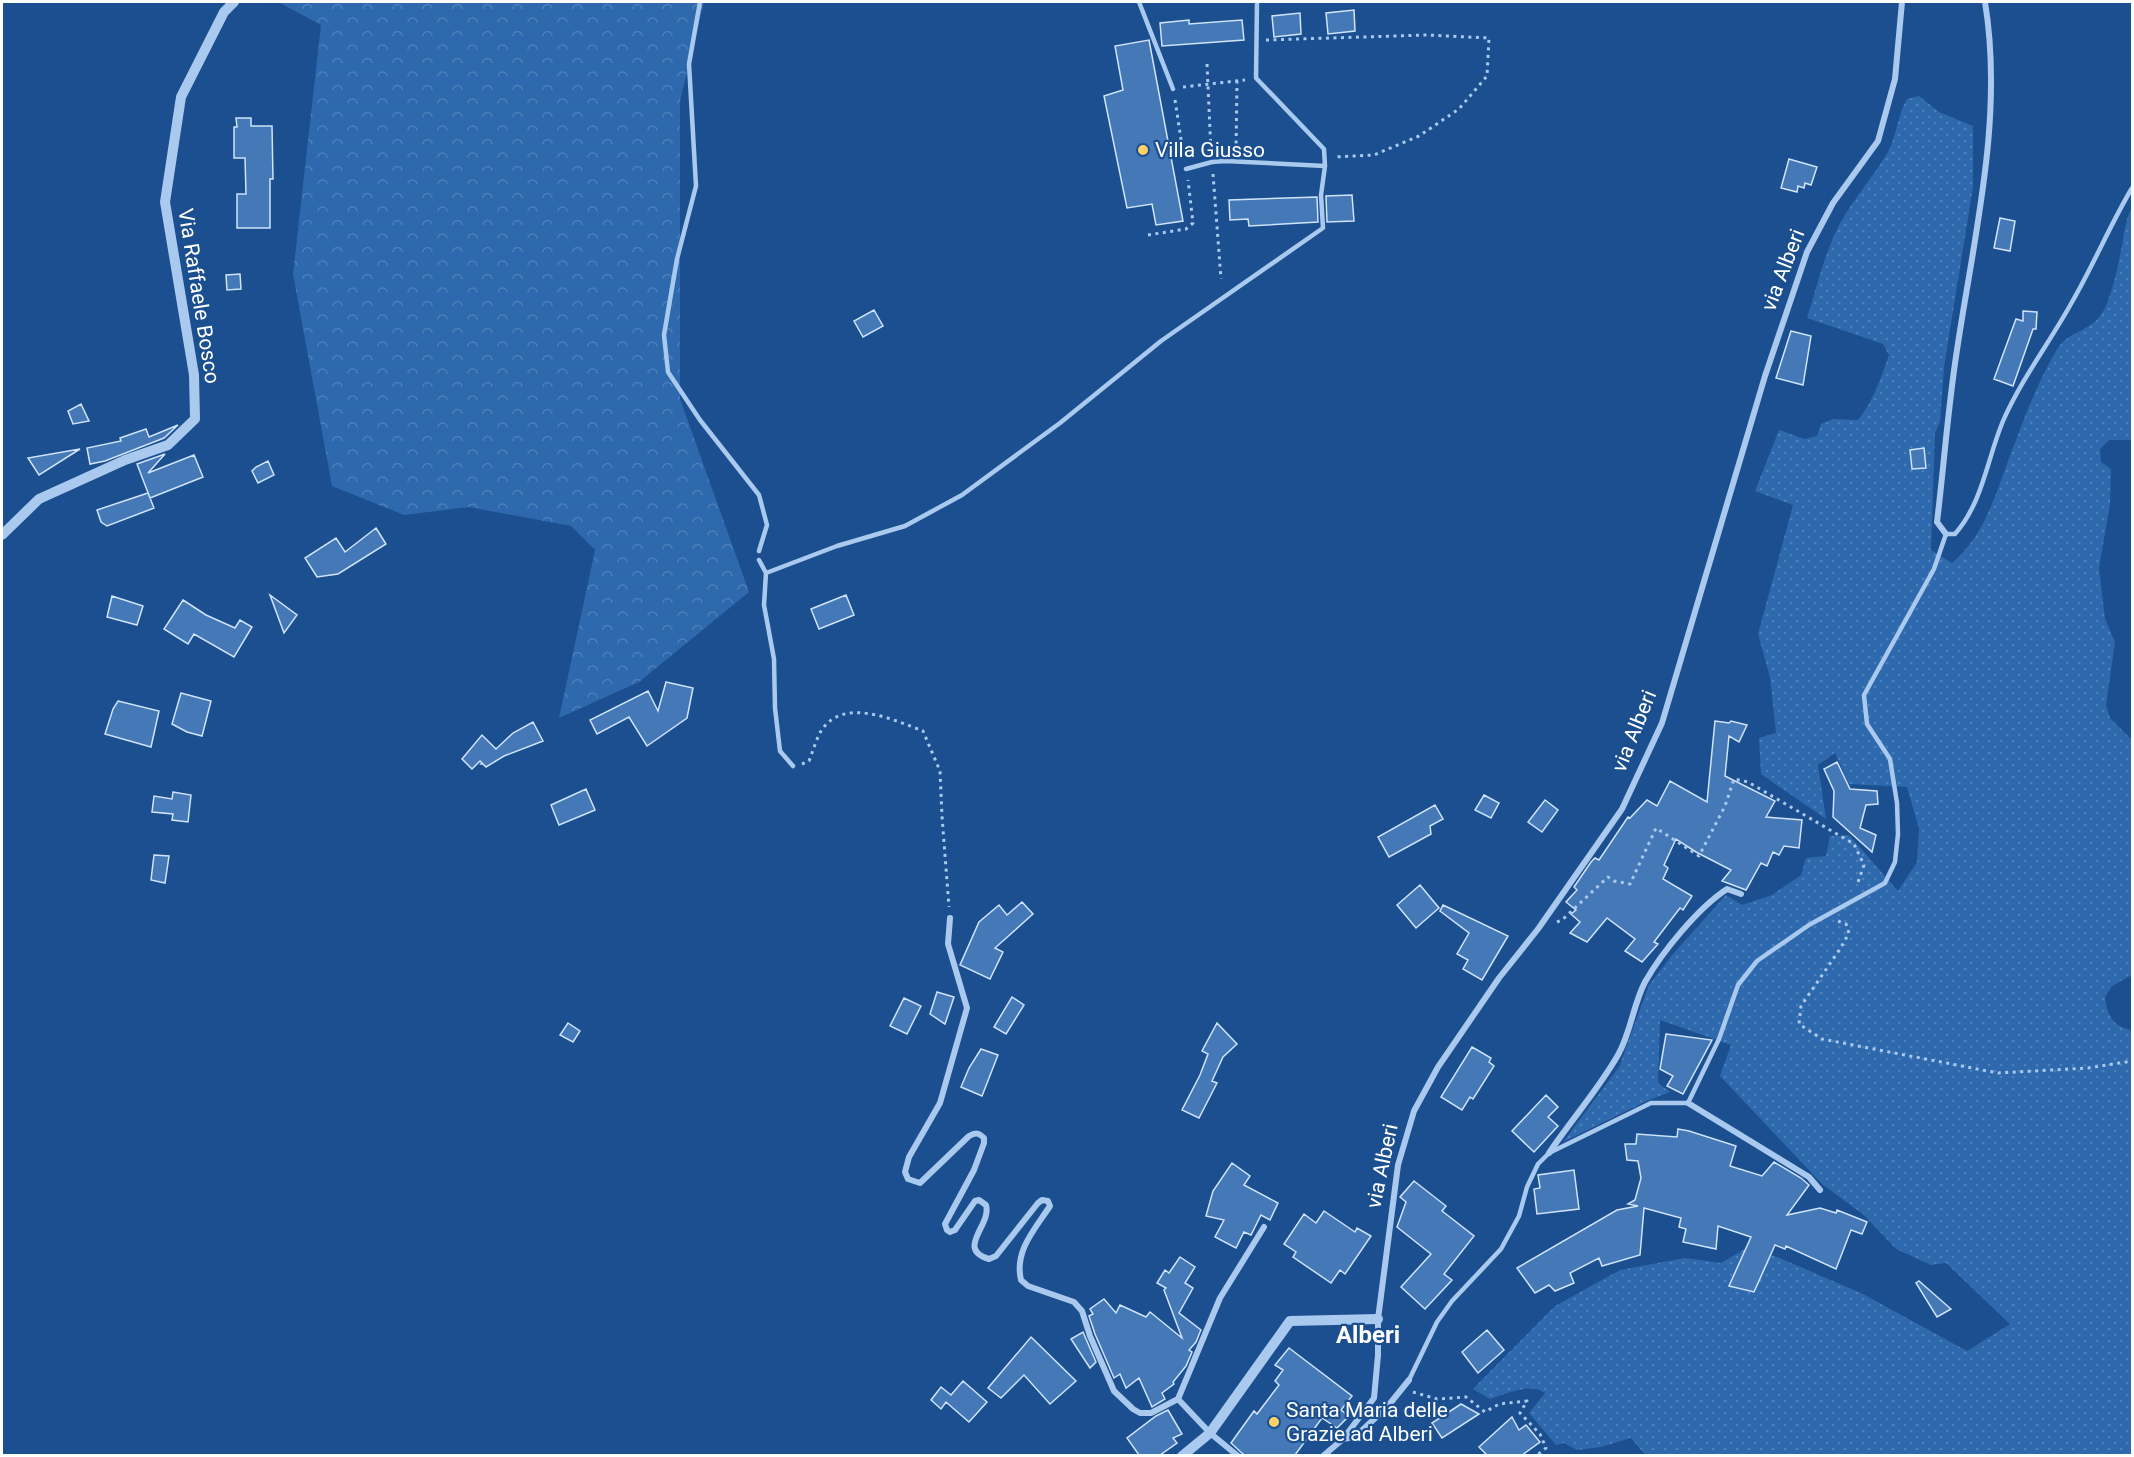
<svg xmlns="http://www.w3.org/2000/svg" width="2134" height="1457" font-family="Roboto,sans-serif">
  <style>
    .green { fill: url(#green-dots) }
    .forest { fill: url(#forest-crowns) }
    .building { fill: #4478b7; stroke: #cfe3fa; stroke-width: 1.5 }
    .lines { fill: none; stroke-linecap: round; stroke-linejoin: round }
    .path { stroke: #a9c9ee; stroke-width: 3; stroke-dasharray: 3 4.5; stroke-linecap: butt }
    .service { stroke: #a9c9ee; stroke-width: 4.5 }
    .minor { stroke: #a9c9ee; stroke-width: 6 }
    .tertiary { stroke: #a9c9ee; stroke-width: 10 }
    .poi-dot { fill: #ffd166; stroke: #1b4f8f; stroke-width: 2 }
    .labels { text-anchor: middle; stroke-width: 4.5; stroke-linejoin: round; paint-order: stroke }
    .poi-label { font-size: 21px; fill: #fff; stroke: #1b4f8f; text-anchor: start }
    .street-label { font-size: 21px; fill: #fff; stroke: #1b4f8f }
    .quarter-label { font-size: 24px; font-weight: bold; fill: #fff; stroke: #1b4f8f }
  </style>
  <defs>
    <pattern id="green-dots" width="8" height="8" patternUnits="userSpaceOnUse" patternTransform="scale(1.5)"><rect width="8" height="8" fill="#2e69ad"/><path d="M2 2h.1M6 6h.1" fill="none" stroke="#4d80b9" stroke-width="1.8" stroke-linecap="round"/></pattern>
    <pattern id="forest-crowns" width="20" height="18" patternUnits="userSpaceOnUse" patternTransform="scale(1.5)"><rect width="20" height="18" fill="#2e69ad"/><path d="M2 6a3 3 0 1 1 6 0M12 15a3 3 0 1 1 6 0" fill="none" stroke="#4d80b9"/></pattern>
  </defs>
  <rect width="100%" height="100%" fill="#1b4f8f"/>
  <!-- green -->
  <path class="green" d="M1919,96l20,16 34,14v61l-29,180 -4,55 -5,11 -4,117 21,13c31,-26 43,-66 56,-102 14,-36 29,-80 50,-113 12,-19 35,-15 47,-40 8,-18 12,-38 16,-57 3,-15 4,-31 11,-44v233h-23l-9,9 1,13 10,7 -1,35 -11,64 6,51 10,23 -9,63 4,13 22,22v235l-20,11 -7,11c2,18 8,30 27,33v425l-486,1 -15,-18 -30,9 -24,3 -13,-7 -8,2 -27,-32 16,-20c-14,-11 -40,1 -55,6l-17,-10 82,-83 65,-36 65,-12 36,5 27,-16 34,12 81,35 104,57 43,-27 -64,-61 -15,2 -35,-16 -32,-34 -42,-31 -102,-108 11,-31 -71,-25 -2,63 12,9 -23,9 -84,41 56,-75 30,-82 24,-31 53,-59 16,10 30,-10 29,-20 5,-17 20,-2 4,-20 19,-1 49,56 19,-29 2,-33 -12,-42 -58,-3 -14,-31 -17,12 8,54 -65,-45 -2,-36 17,-5 -6,-56 -12,-43 35,-129 -38,-14 24,-61 26,9 12,-3 4,-12 12,-5 25,1c15,-18 23,-42 31,-65l-6,-11 -76,-26c11,-34 19,-73 38,-103 14,-23 31,-42 44,-65 8,-17 9,-35 18,-51z"/>
  <!-- forest -->
  <path class="forest" d="M278,2h426l-24,99v298l69,193 -110,90 -80,36 36,-168 -24,-24 -102,-19 -65,8 -72,-29 -39,-212 28,-249z"/>
  <!-- building -->
  <path class="building" d="M1354,10l1,21 -27,3 -2,-21z
    M1300,13l1,21 -27,3 -2,-21z
    M1189,20v4l53,-4 2,20 -82,6 -2,-23z
    M1149,40l34,181 -27,4 -4,-21 -25,4 -23,-112 19,-6 -8,-44z
    M236,118h15v8h21l1,53h-3v49h-33v-34h9l-1,-36h-11v-31h3z
    M1789,159l28,8 -6,18 -6,-2 -1,5 -6,-2 -1,6 -16,-4z
    M1352,195l2,26 -27,1 -1,-26z
    M1317,197l1,25 -69,4 -1,-7 -18,1 -1,-20z
    M2000,218l15,3 -5,30 -16,-3z
    M240,274l1,15 -14,1 -1,-15z
    M874,310l9,16 -20,11 -9,-16z
    M2023,311l14,1 -1,17h-3l-20,57 -19,-7 22,-60 7,2z
    M1791,331l20,5 -8,49 -27,-7z
    M81,404l8,17 -16,3 -5,-13z
    M178,425l-14,13 -59,23 -15,3 -3,-16 34,-7 -1,-3 26,-9 3,8z
    M1924,448l2,20 -14,1 -2,-19z
    M80,449l-41,26 -11,-17z
    M165,454l-17,19 46,-18 9,22 -53,21 -13,-34z
    M268,461l6,14 -16,8 -6,-12 4,-4z
    M148,493l6,15 -47,18 -6,-4 -4,-12z
    M376,528l10,16 -48,30 -21,3 -12,-19 31,-20 9,14z
    M270,595l27,20 -13,18z
    M846,595l8,20 -35,14 -8,-20z
    M112,596l31,10 -6,19 -30,-8z
    M183,600l23,15 29,13 5,-8 12,7 -18,30 -40,-23 -6,10 -24,-15z
    M666,682l27,6 -6,30 -40,28 -18,-29 -32,17 -7,-14 58,-29 10,20z
    M181,693l30,8 -9,35 -15,-4 -15,-8z
    M118,701l41,10 -8,36 -46,-13 8,-25z
    M1715,721l14,2 2,-2 16,4 -8,17 -10,-6 -4,40 50,25 -9,16 36,3 -3,28 -15,-2 -5,9 -6,-3 -6,14 -6,-3 -15,27 -24,-9 9,-11 -35,-18 -20,-13 -12,26 4,3 -5,11 29,17 -9,14 -3,-2 -26,34 4,2 -16,18 -17,-11 10,-12 -28,-21 -20,24 -17,-9 10,-11 -9,-8 5,-4 -10,-8 11,-12 -3,-3 17,-25 4,-4 4,2 29,-43 2,1 17,-18 10,6 13,-25 37,21z
    M533,722l10,19 -39,15 -18,11 -3,-3h-2l1,-1 -2,-2 -8,8 -10,-10 20,-24 14,14 17,-16z
    M1837,762l13,27 27,2 1,13 -12,1 -6,23 16,7 -4,17 -39,-35 1,-26 -10,-22z
    M586,789l9,21 -36,15 -8,-20z
    M173,792l18,3 -3,27 -16,-2 1,-6 -21,-2 2,-16 18,3z
    M1484,795l15,8 -8,15 -16,-8z
    M1545,800l13,10 -16,22 -14,-10z
    M1435,805l8,14 -13,7 1,8 -42,23 -11,-20z
    M154,855l15,1 -4,27 -14,-3z
    M1420,885l19,23 -23,20 -19,-23z
    M1022,902l11,12 -38,34 8,4 -13,27 -30,-14 19,-43 20,-17 8,10z
    M1443,905l65,31 -26,44 -19,-11 5,-9 -11,-6 12,-21 -29,-22z
    M937,992l17,5 -9,27 -15,-10z
    M1012,997l12,8 -18,29 -12,-7z
    M904,998l17,8 -14,28 -17,-8z
    M568,1023l12,8 -7,11 -13,-7z
    M1217,1023l20,21 -14,13 -11,24 5,2 -18,35 -17,-8 18,-35 8,-21 -6,-3z
    M1666,1034l46,6 -29,54 -16,-8 6,-10 -13,-7z
    M1472,1047l19,11 -2,4 5,4 -21,33 -3,-2 -8,13 -21,-13z
    M981,1049l17,6 -16,41 -21,-9 8,-19z
    M1546,1095l12,12 -10,10 10,9 -24,26 -22,-21z
    M1678,1129l11,2 47,15 -6,20 32,10 12,-14 27,16 8,7 -22,30 33,-7 16,5 1,-3 30,12 -5,12 -11,-4 -15,39 -50,-23 -1,3 -10,-4 -21,47 -25,-6 22,-49 -33,-11 -2,23 -33,-7 3,-13 -7,-2 2,-9 -37,-10 -4,47 -38,11 -3,-8 -29,15 4,10 -19,8 -6,-6 -14,8 -18,-25 100,-58 21,-4 -10,-2 7,-4 6,-22 -3,-17 -11,-1 -2,-16h11l1,-10 40,3z
    M1232,1163l18,13 -6,9 34,18 -8,17 -9,-5 -10,20 -7,-3 -8,16 -21,-11 9,-17 -18,-4 7,-25z
    M1574,1170l5,39 -42,5 -3,-25 6,-1 -2,-13z
    M1414,1181l32,25 -4,5 32,25 -30,38 8,6 -27,29 -24,-22 30,-33 -34,-27 9,-25 -6,-5z
    M1324,1211l31,21 2,-4 14,8 -26,38 -5,-4 -9,13 -38,-26 3,-5 -12,-8 20,-30 12,9z
    M1180,1257l15,10 -10,16 8,5 -14,25 22,17 -1,2 -4,10 -7,8 3,2 -6,14 -13,16 1,2 -12,9 3,6 -13,8 -13,-29 -13,10 -6,-14 -6,4 -19,-44 -6,-18 4,-2 -3,-5 14,-10 12,14 4,-8 26,12 4,-5 32,26 -18,-48 2,-2 -9,-5 8,-13 4,3z
    M1919,1281l32,28 -14,8 -21,-34z
    M1487,1330l17,20 -26,23 -16,-21z
    M1083,1332l13,30 -6,6 -19,-29z
    M1031,1337l45,44 -26,23 -26,-29 -23,23 -13,-10z
    M1289,1348l63,48 -11,14 8,6 -12,12 -15,-10 -27,37h-51l-13,-12 23,-32 3,3 22,-29 -4,-4 8,-11 -8,-5z
    M963,1381l24,21 -18,20 -23,-20 -5,7 -10,-9 10,-13 10,8z
    M1461,1404l18,10 -37,24 -10,-15z
    M1168,1410l14,24 -9,4 4,5 -17,12h-21l-12,-17 29,-22z
    M1512,1417l7,13 7,-5 14,17 -18,13h-35l-8,-8z"/>
  <g class="lines">
    <!-- path -->
    <path class="path" d="M1266,40l161,-5 62,3 -2,38 -28,33 -40,27 -45,19 -39,2
      M1207,64l4,88
      M1183,87l62,-7
      M1175,100l9,59
      M1236,151l1,-70
      M1213,174l8,105
      M1148,235l38,-6 7,-6 -5,-43
      M802,764l7,-3c4,-10 7,-21 12,-30 22,-35 73,-11 102,0l17,40 2,45 7,91
      M1838,921l8,3 3,9 -9,16 -39,57 -2,18 23,15 176,34 90,-5 44,-7
      M1557,922l5,-2 46,-43 6,4 16,3 26,-56 43,28 26,-50 9,-27 14,3 106,62 10,21 -7,20
      M1413,1392l24,7 29,-2 19,15 14,-8 28,-3 -7,12 20,21 6,14 -10,8"/>
    <!-- service -->
    <path class="service" d="M700,2l-11,62 7,122 -19,73 -13,76 4,37 32,48 59,75 8,30 -8,26
      M1139,2l34,87
      M1186,169l26,-7 13,-1 100,5
      M759,560l7,13 -2,32 10,54 1,49 5,43 13,15
      M766,573l71,-27 68,-20 57,-31 98,-72 101,-82 162,-113 -2,-33 4,-29 -1,-17 -68,-71 1,-76
      M1409,1380l28,-58 15,-21 49,-52 18,-33 8,-29 11,-23 11,-11 102,-50h37l31,-64 19,-54 19,-24 52,-36 76,-42 10,-21 3,-28 -1,-31 -7,-44 -23,-35 -3,-29 70,-126 12,-35h9c28,-32 32,-75 48,-113 19,-43 47,-79 69,-119 22,-38 38,-77 60,-114"/>
    <!-- minor -->
    <path class="minor" d="M1946,534l-9,-12c7,-57 11,-115 20,-172 17,-114 47,-233 28,-348
      M950,918l-2,26 19,64 -27,95 -31,54 -4,15 3,7 12,4 49,-47c7,-4 10,-3 15,2v5l-10,27 -29,54 2,6 3,2 5,-2 20,-29 4,-1 7,5c6,20 -31,44 3,54l7,-3 42,-53 4,-3 6,1 2,5c-15,23 -36,45 -29,74l7,6 46,16 8,9 8,25 24,55 19,18 7,4h11l27,-14
      M1688,1103l121,74 11,13
      M1549,1153c22,-33 49,-63 69,-98 13,-23 15,-50 27,-73 17,-30 53,-74 82,-93l14,5
      M1343,1439l31,-41 4,-43v-36l20,-154 16,-54 24,-44 61,-89 39,-49 84,-120 40,-86 103,-347 42,-124 26,-49 45,-62 17,-62 7,-77
      M1238,1456l-28,-23 -32,-34 42,-101 44,-71
      M1323,1456l20,-17 12,-2 33,-31 21,-26"/>
    <!-- tertiary -->
    <path class="tertiary" d="M2,535l37,-36 86,-39 43,-15 27,-26 -1,-44 -29,-173 16,-105 43,-85 10,-10
      M1182,1456l28,-23 80,-112 88,-2"/>
  </g>
  <!-- markers -->
  <g class="poi-dot">
    <circle cx="1143" cy="150" r="6"/>
    <circle cx="1274" cy="1422" r="6"/>
  </g>
  <g class="labels">
    <!-- poi labels -->
    <g class="poi-label">
      <text x="1155" y="157">Villa Giusso</text>
      <text x="1286" y="1417">Santa Maria delle<tspan x="1286" dy="24">Grazie ad Alberi</tspan></text>
    </g>
    <!-- street labels -->
    <g class="street-label">
      <text transform="translate(1783 270) rotate(-69)" y="7">via Alberi</text>
      <text transform="translate(199 296) rotate(81)" y="7">Via Raffaele Bosco</text>
      <text transform="translate(1634 731) rotate(-68)" y="7">via Alberi</text>
      <text transform="translate(1382 1166) rotate(-78)" y="7">via Alberi</text>
    </g>
    <!-- quarter labels -->
    <g class="quarter-label">
      <text x="1368" y="1343">Alberi</text>
    </g>
  </g>
  <!-- border -->
  <rect width="2134" height="1457" fill="none" stroke="#ffffff" stroke-width="6"/>
</svg>
